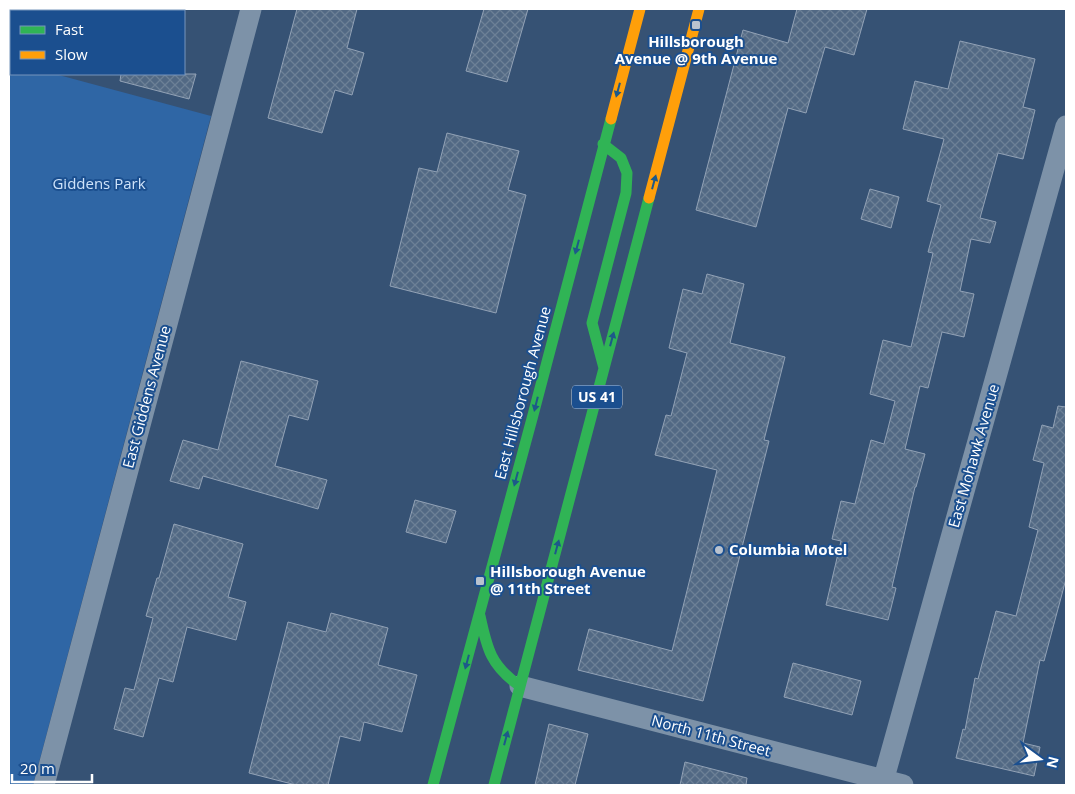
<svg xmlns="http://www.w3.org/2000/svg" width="1075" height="794" font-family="'Open Sans',sans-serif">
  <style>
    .park { fill: #2f66a5 }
    .building { fill: url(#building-cross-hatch); stroke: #92a2b6 }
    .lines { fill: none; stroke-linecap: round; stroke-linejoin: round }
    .street { stroke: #7d92a8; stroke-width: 21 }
    .fast { stroke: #30b455; stroke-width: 11 }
    .slow { stroke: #ff9f0a; stroke-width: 11 }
    .oneway { fill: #1d5989 }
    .poi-dot { fill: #b9c2ce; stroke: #1b4f8f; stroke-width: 2 }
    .labels { text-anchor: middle; stroke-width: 4; stroke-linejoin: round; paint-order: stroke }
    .shield { fill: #1b4f8f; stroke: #bbcadd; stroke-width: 1 }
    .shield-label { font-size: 14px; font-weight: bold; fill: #fff }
    .poi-label { font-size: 15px; font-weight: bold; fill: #fff; stroke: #1b4f8f; text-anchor: start }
    .park-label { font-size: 15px; fill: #cfe3fa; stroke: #1b4f8f }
    .street-label { font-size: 15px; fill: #fff; stroke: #1b4f8f }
  </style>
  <defs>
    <pattern id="building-cross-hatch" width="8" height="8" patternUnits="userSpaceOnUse" patternTransform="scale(1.25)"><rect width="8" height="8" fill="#526984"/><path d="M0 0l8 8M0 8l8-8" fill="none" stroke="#6c8096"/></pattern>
  </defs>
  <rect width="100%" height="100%" fill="#365274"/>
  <!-- park -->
  <path class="park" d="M9,61l2,1v12h44l156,42 -178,669h-24z"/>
  <!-- building -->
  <path class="building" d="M297,9h60l-10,39 17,5 -12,42 -17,-5 -13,43 -54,-15z
    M484,9h44l-21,73 -41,-11z
    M797,9h70l-13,46 -29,-8 -19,66 -18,-5 -32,119 -60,-17 47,-180 45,13z
    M960,41l75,18 -12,48 12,3 -12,49 -25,-6 -18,65 16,4 -6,21 -19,-4 -11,52 14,3 -10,43 -22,-5 -14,56 -8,-2 -15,63 20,5 -9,33h-1l-23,100 4,1 -8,32 -62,-15 15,-64 -9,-2 9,-38 14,3 16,-64 13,4 11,-43 -25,-7 13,-54 28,7 22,-94 -5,-1 13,-47 -14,-4 17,-62 -41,-10 12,-48 33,8z
    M121,74h75l-7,25 -69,-18z
    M447,133l72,18 -11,39 18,5 -30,118 -106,-27 29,-118 18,4z
    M870,189l29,8 -8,31 -30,-9z
    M707,274l37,10 -14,59 55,14 -21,83 5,1 -66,260 -125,-31 11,-41 83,22 45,-181 -62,-15 11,-40 5,1 16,-63 -18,-5 14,-59 19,5z
    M241,361l77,20 -10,39 -19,-5 -14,51 52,14 -9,29 -115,-33 -4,13 -29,-8 13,-41 35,10z
    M1058,406l8,1v172l-22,82 -4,-1 -17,83 17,4 -6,29 -78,-18 7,-29 2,1 10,-52 3,1 18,-68 20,5 22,-86 -9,-3 15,-64 -11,-3 9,-35 11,3z
    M415,500l41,11 -10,32 -40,-11z
    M174,524l69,20 -15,53 18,5 -10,38 -49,-13 -14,55 -14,-4 -16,59 -29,-8 11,-41 9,2 19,-72 -7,-2 11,-38h2z
    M331,613l57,15 -10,37 39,10 -15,57 -38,-10 -4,19 -20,-5 -12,49h-32l-47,-12 39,-151 38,10z
    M793,663l68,18 -9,34 -68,-18z
    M549,724l39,10 -13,51h-40z
    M685,762l62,16 -1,7h-66z"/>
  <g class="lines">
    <!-- street -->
    <path class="street" d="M520,686l383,99
      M44,785l207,-776
      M882,785l184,-659"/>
    <!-- fast -->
    <path class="fast" d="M603,144l18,14 6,15 -1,20 -34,130 12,45
      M480,616c7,33 11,50 40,70
      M433,785l100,-370 78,-296
      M494,785l155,-587"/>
    <!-- slow -->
    <path class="slow" d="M611,119l29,-110
      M649,198l50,-189"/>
  </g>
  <!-- one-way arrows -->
  <defs><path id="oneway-solid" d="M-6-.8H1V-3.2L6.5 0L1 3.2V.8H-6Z" transform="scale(1.25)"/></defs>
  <g class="oneway">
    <use href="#oneway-solid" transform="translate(618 90) rotate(105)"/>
    <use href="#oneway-solid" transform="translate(654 182) rotate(-75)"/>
    <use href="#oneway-solid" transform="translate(577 247) rotate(105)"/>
    <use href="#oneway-solid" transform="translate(612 339) rotate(-75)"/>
    <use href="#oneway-solid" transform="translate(536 404) rotate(104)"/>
    <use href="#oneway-solid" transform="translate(516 479) rotate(105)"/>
    <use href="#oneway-solid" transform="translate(557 547) rotate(-75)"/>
    <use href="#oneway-solid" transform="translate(467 662) rotate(105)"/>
    <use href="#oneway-solid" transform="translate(506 738) rotate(-75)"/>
  </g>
  <!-- markers -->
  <g class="poi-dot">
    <rect x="691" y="20" width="10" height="10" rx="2.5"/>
    <circle cx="719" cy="550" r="5"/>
    <rect x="475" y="576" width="10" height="10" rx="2.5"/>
  </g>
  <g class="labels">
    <!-- shield labels -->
    <rect class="shield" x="572" y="385.5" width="50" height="23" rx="4"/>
    <g class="shield-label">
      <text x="597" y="402">US 41</text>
    </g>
    <!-- poi labels -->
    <g class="poi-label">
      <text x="696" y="47" text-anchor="middle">Hillsborough<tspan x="696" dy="17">Avenue @ 9th Avenue</tspan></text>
      <text x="729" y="555">Columbia Motel</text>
      <text x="490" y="577">Hillsborough Avenue<tspan x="490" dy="17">@ 11th Street</tspan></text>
    </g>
    <!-- park labels -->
    <g class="park-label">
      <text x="99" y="189">Giddens Park</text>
    </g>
    <!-- street labels -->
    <g class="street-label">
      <text transform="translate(523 393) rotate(-75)" y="5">East Hillsborough Avenue</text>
      <text transform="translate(147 397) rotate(-75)" y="5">East Giddens Avenue</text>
      <text transform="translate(974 456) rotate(-74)" y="5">East Mohawk Avenue</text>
      <text transform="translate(711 736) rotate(15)" y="5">North 11th Street</text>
    </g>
  </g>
  <!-- border -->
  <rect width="1075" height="794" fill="none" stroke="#ffffff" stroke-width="20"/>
  <!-- legend -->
  <rect x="10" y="10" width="175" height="65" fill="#1b4f8f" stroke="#7695bc"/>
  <rect x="20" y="26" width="25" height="8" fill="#30b455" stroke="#7695bc"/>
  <text x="55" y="35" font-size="15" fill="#ffffff">Fast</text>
  <rect x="20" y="51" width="25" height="8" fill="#ff9f0a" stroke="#7695bc"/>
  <text x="55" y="60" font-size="15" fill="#ffffff">Slow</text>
  <!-- north arrow -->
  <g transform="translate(1040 759) rotate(105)" stroke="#1b4f8f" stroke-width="4" paint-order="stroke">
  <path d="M0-4L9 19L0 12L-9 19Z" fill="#ffffff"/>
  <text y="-8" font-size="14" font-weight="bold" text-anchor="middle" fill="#ffffff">N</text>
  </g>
  <!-- scale -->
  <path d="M12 774v8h80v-8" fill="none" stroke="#ffffff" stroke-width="2.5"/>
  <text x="20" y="774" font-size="15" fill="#ffffff" stroke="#1b4f8f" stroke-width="4" paint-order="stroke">20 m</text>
</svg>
